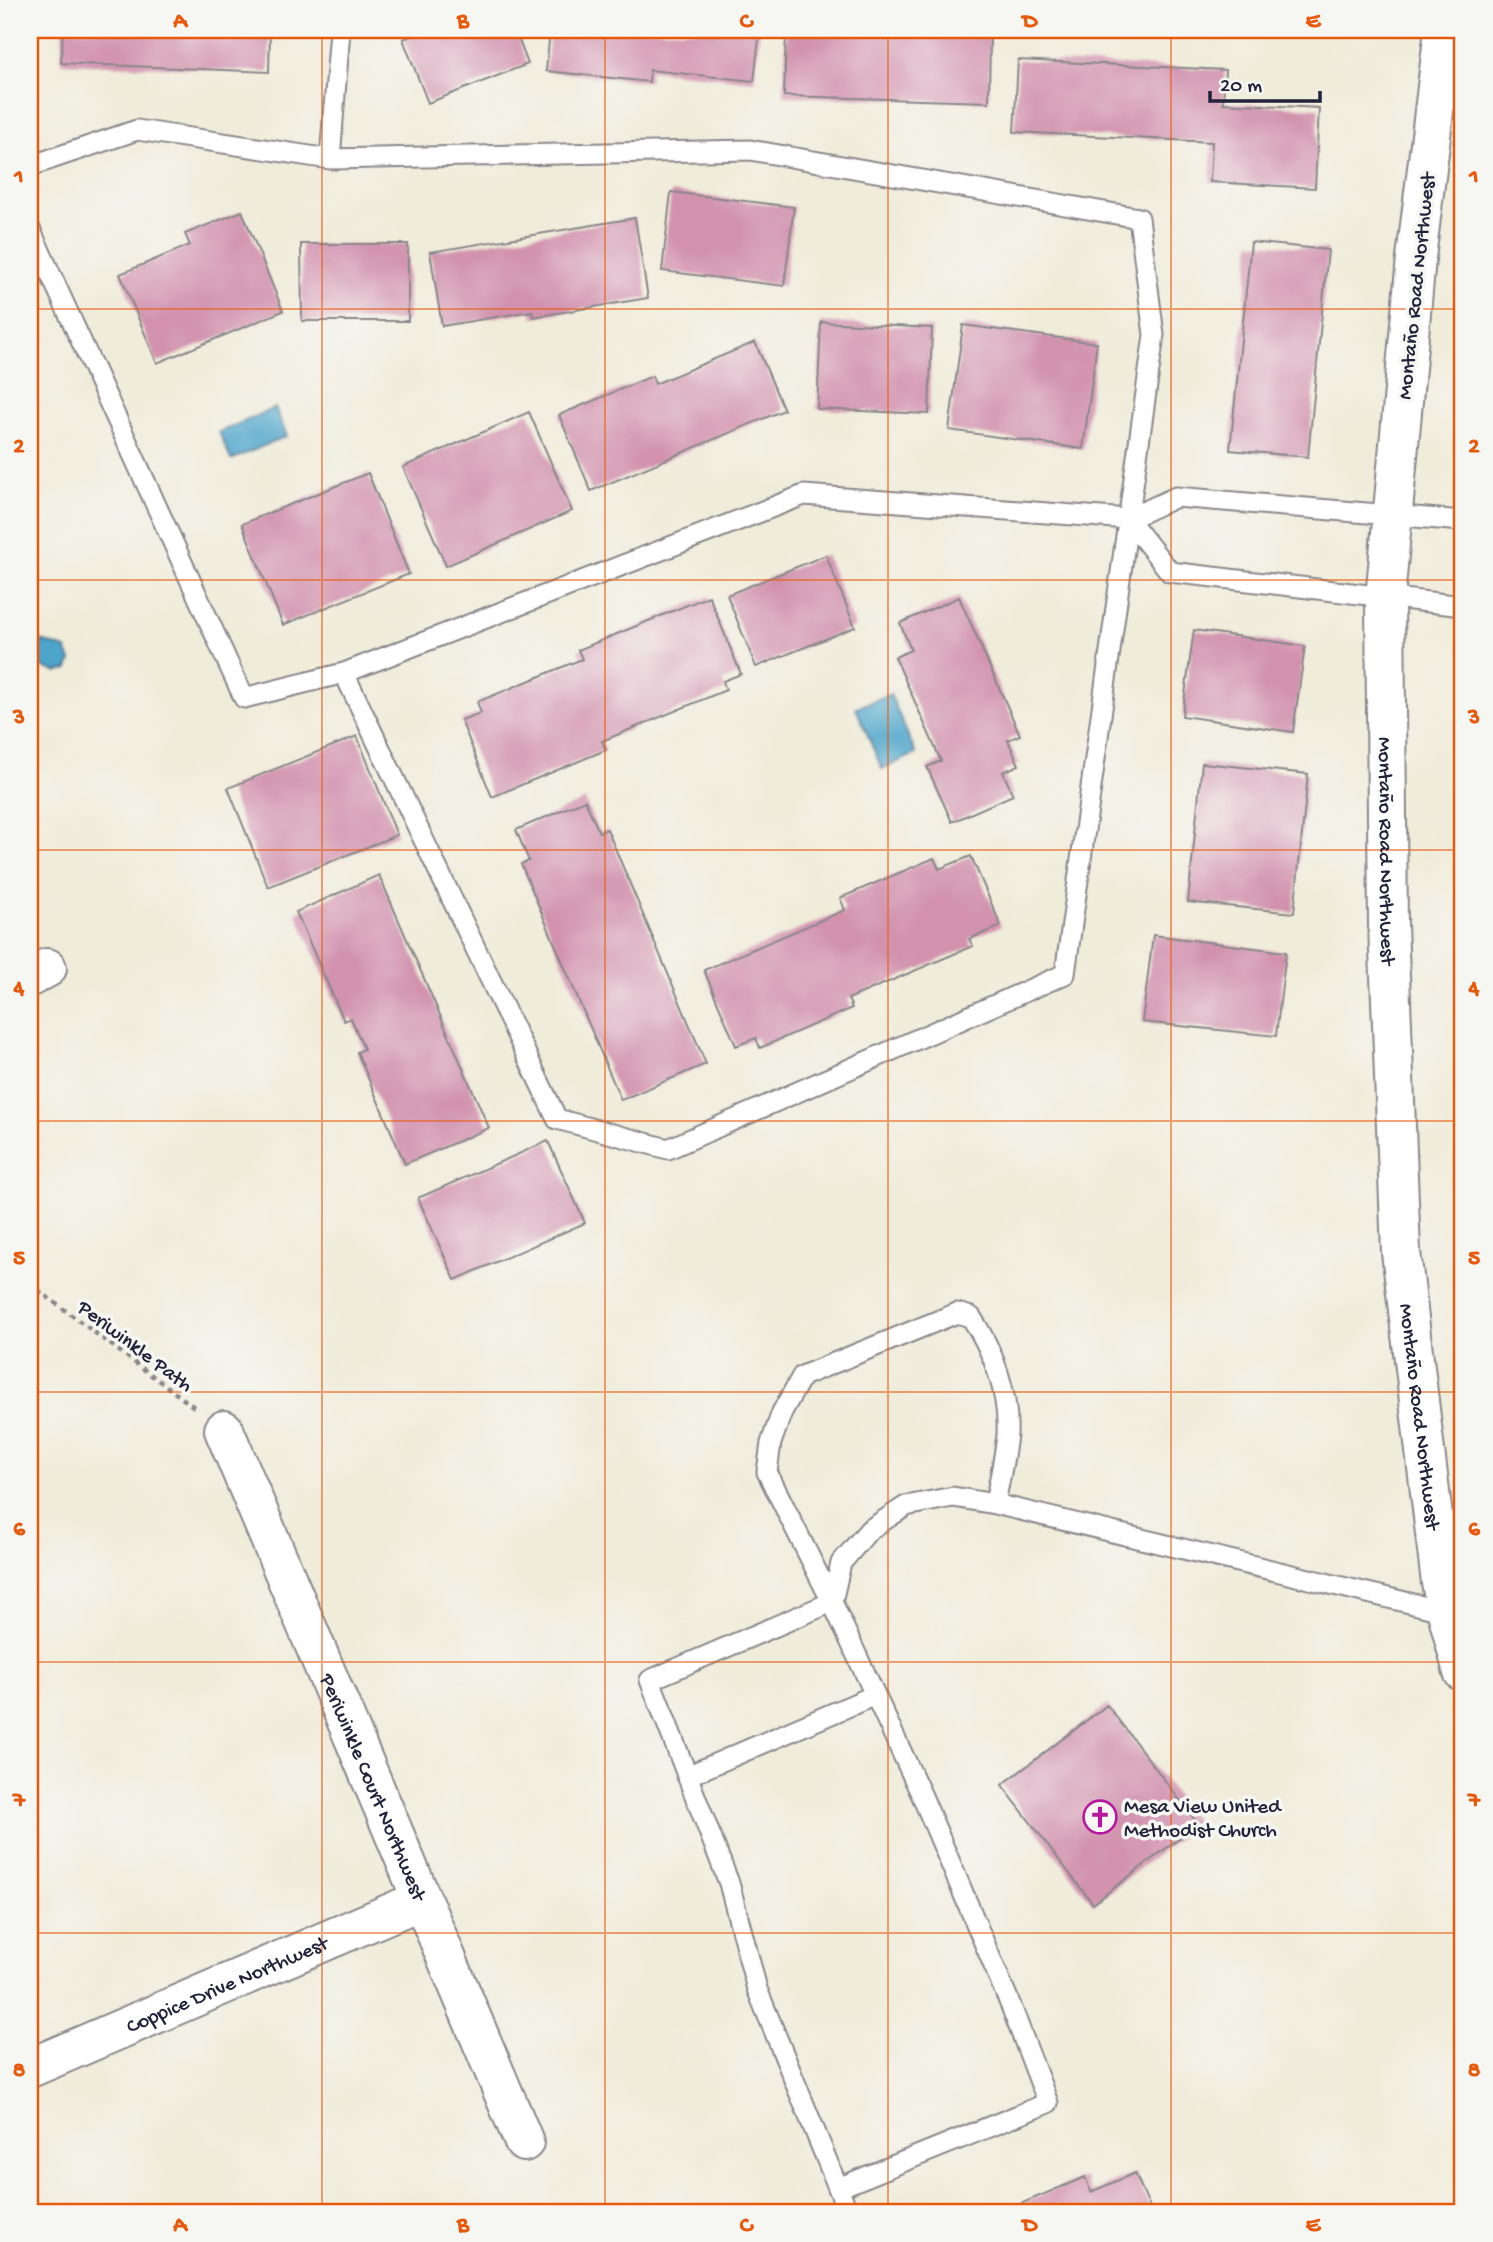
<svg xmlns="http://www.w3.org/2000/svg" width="1493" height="2242" font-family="'Gochi Hand',sans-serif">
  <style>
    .water { fill: #4ea5cb; stroke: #386483; stroke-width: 2 }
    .building { fill: #d292ae }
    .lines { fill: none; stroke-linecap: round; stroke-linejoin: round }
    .lane-casing { stroke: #89878a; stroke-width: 23 }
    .street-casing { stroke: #89878a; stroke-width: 42 }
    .primary-casing { stroke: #89878a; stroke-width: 42 }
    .path { stroke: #89878a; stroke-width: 4.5; stroke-dasharray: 5 5; stroke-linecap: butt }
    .lane { stroke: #fff; stroke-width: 19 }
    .street { stroke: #fff; stroke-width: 38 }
    .primary { stroke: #fff; stroke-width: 38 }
    .grid { fill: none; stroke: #e8590c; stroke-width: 2; stroke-opacity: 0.55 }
    .labels { text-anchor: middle; stroke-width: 7; stroke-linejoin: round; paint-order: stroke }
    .street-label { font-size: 21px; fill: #22223b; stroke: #f6f6f2 }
    .poi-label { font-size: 21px; fill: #22223b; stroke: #f6f6f2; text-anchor: start }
    .neatline { fill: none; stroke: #e8590c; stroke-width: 2.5 }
    .grid-label { font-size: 23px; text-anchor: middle; font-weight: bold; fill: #e8590c }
  </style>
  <rect width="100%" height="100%" fill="#f6f6f2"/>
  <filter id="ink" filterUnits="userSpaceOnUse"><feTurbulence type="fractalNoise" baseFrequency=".0143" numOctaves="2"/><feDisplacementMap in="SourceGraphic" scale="14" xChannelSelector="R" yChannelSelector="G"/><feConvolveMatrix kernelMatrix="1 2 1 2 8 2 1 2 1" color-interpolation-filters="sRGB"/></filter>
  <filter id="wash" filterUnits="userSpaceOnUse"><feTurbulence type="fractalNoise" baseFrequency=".00686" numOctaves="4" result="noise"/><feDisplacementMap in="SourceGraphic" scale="28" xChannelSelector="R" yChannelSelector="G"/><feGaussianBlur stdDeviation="1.57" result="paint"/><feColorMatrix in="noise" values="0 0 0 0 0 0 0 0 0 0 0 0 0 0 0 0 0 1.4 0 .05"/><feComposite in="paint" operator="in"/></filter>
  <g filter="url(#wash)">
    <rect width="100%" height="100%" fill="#f0ecda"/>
    <!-- water -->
    <path class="water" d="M275,408l12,28 -56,24 -12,-28z
      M36,639l30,10 5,12 -3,8 -11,3 -26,-9 -1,-21z
      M890,694l26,60 -34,15 -26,-61z"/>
    <g id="blocks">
      <!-- building -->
      <path class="building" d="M63,30h207l-1,42 -208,-9z
        M427,30h88l13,34 -100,39 -25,-64z
        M550,30h210l-6,51 -104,-11 -1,12 -103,-11z
        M786,30h204l-1,72 -205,-6z
        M1018,60l207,10 -2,33 96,5 -4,80 -105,-6 2,-40 -198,-10z
        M671,192l123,15 -10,79 -122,-15z
        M242,211l41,100 -126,52 -37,-89 70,-29 -5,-11z
        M635,218l13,80 -115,19 -1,-6 -90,15 -12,-74z
        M1251,242l77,8 -20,207 -78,-7z
        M301,244h107v77h-106z
        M821,322l111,6 -3,86 -112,-5z
        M963,325l134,18 -14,106 -134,-19z
        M755,342l29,68 -193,81 -32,-76 93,-39 3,8z
        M529,412l43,99 -126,55 -43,-99z
        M368,473l41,101 -126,51 -41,-101z
        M826,555l29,72 -99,40 -29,-72z
        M709,596l32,78 -18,7 3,9 -124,51 4,9 -114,47 -31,-77 20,-7 -4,-11 105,-43 -4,-9z
        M959,597l61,138 -12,5 11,25 -16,7 10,23 -61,27 -25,-55 14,-6 -46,-104 16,-7 -11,-27z
        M1194,630l111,16 -12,86 -111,-16z
        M357,736l40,99 -129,52 -40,-99z
        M1202,763l106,11 -14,139 -106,-11z
        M585,800l14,32 8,-3 99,235 -85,36 -100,-236 8,-3 -13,-31z
        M971,856l30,70 -32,13 4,7 -125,53 4,9 -92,40 -4,-10 -20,8 -32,-76 141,-60 -5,-12 94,-40 5,11z
        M379,875l110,253 -84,36 -48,-112 7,-3 -13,-31 -7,3 -48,-109z
        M1153,935l133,17 -10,84 -134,-14z
        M548,1141l37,82 -130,57 -37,-82z
        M1107,1705l91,119 -105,80 -91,-119z
        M1135,2173l17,39h-151l84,-35 6,15z"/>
    </g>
  </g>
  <g filter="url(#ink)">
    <use href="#blocks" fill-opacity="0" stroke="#89878a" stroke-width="2"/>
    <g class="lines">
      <defs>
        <path id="lane" d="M330,159l10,-129
          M30,166l107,-36 193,29 420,-9 389,68 15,117 -89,639 -397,175 -111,-30 -213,-446
          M30,229l214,469 100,-25 460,-178 324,24 48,-22 287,24
          M1128,519l42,53 293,34
          M687,1776l188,-81
          M838,2188l210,-85 -37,-97 -89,-210 -90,-194 -65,-130 4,-29 11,-31 20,-36 155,-63 14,4c22,33 38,76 36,117 -2,23 -8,47 -12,70
          M848,2212l-91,-223 -28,-106 -79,-203 182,-78 9,-39 28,-33 37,-24 47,-9 42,7 452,108"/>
        <g id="street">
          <path d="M30,977l17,-9"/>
          <path id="s1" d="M224,1430l300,712"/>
          <path id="s2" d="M30,2068l391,-168"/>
        </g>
        <g id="primary">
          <path id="s3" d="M1444,30l-28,228 -31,341 3,326 13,327 40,331 6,29 16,60"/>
        </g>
      </defs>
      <!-- lane casing -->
      <use href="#lane" class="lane-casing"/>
      <!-- street casing -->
      <use href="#street" class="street-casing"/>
      <!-- primary casing -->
      <use href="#primary" class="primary-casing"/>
      <!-- path -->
      <path class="path" d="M30,1284l164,123"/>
      <!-- lane -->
      <use href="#lane" class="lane"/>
      <!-- street -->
      <use href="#street" class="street"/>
      <!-- primary -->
      <use href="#primary" class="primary"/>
    </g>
  </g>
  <!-- grid -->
  <path class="grid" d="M322,30v2182M605,30v2182M888,30v2182M1171,30v2182M30,309h1433M30,580h1433M30,850h1433M30,1121h1433M30,1392h1433M30,1662h1433M30,1933h1433"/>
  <!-- icons -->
  <defs>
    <symbol id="church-ring" viewBox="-11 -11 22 22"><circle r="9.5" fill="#f6f6f2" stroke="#b5179e" stroke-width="1.5"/><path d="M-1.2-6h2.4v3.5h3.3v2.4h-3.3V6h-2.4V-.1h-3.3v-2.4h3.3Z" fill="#b5179e"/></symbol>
  </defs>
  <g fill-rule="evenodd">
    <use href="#church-ring" x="1081" y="1798" width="38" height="38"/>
  </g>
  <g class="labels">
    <!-- street labels -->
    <g class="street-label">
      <text transform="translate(1415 286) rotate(-84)" y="7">Montaño Road Northwest</text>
      <text dy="7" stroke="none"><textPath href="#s3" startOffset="824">Montaño Road Northwest</textPath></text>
      <text transform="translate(136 1345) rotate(37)" y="7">Periwinkle Path</text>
      <text dy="7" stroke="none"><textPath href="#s3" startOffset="1391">Montaño Road Northwest</textPath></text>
      <text dy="7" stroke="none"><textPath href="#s1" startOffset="387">Periwinkle Court Northwest</textPath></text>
      <text dy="7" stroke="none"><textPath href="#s2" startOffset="214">Coppice Drive Northwest</textPath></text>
    </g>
    <!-- poi labels -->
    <g class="poi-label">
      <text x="1124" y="1812">Mesa View United<tspan x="1124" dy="24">Methodist Church</tspan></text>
    </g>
  </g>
  <!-- margin -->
  <rect width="1493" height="2242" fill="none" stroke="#f6f6f2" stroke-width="77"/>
  <!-- scale -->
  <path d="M1210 91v10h110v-10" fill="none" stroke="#22223b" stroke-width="3.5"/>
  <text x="1220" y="91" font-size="21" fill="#22223b" stroke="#f6f6f2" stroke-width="5" paint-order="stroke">20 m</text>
  <rect x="38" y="38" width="1416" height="2166" class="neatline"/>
  <g class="grid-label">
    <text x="180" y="27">A</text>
    <text x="463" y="27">B</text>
    <text x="746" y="27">C</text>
    <text x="1030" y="27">D</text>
    <text x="1313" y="27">E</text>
    <text x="19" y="182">1</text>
    <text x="1474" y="182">1</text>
    <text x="19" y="452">2</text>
    <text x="1474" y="452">2</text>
    <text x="19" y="723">3</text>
    <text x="1474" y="723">3</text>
    <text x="19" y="994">4</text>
    <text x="1474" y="994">4</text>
    <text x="19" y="1264">5</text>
    <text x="1474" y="1264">5</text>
    <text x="19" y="1535">6</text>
    <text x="1474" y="1535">6</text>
    <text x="19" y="1806">7</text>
    <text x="1474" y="1806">7</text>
    <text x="19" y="2076">8</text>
    <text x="1474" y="2076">8</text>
    <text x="180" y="2231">A</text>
    <text x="463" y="2231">B</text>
    <text x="746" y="2231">C</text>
    <text x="1030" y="2231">D</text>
    <text x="1313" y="2231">E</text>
  </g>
</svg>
